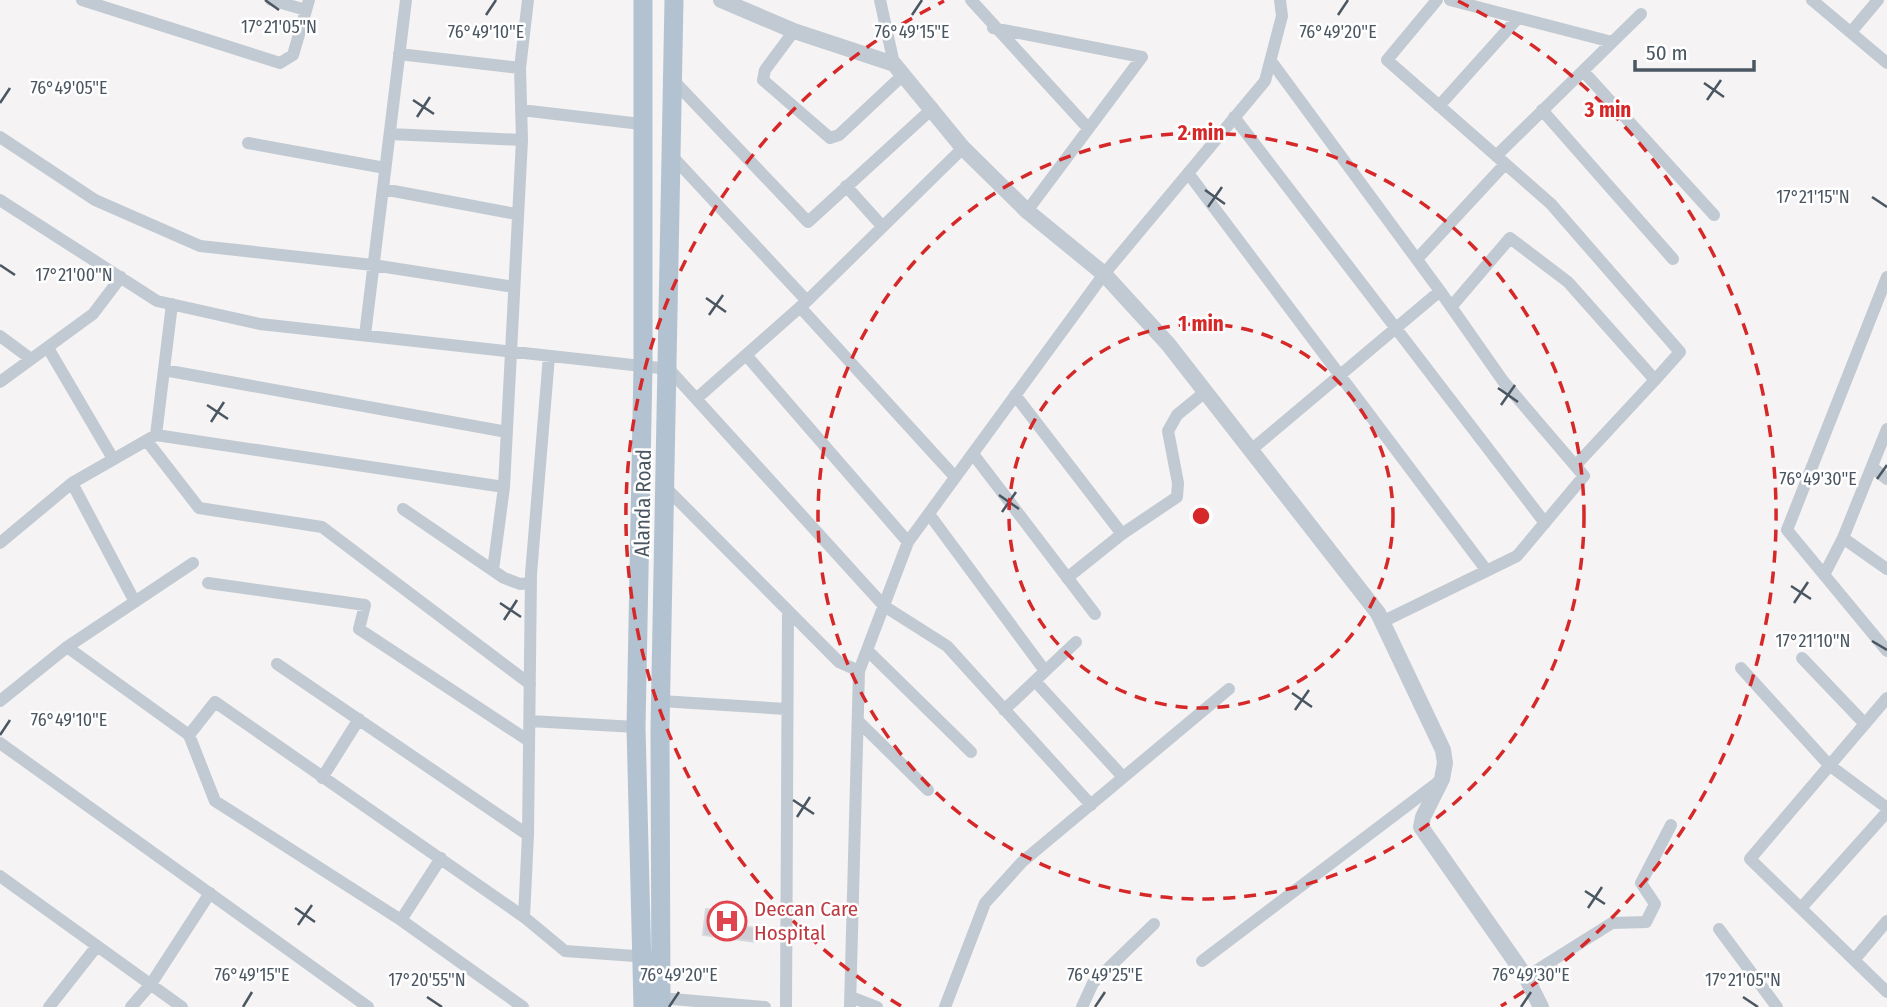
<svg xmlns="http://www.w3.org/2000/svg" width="1887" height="1007" font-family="'Fira Sans Condensed',sans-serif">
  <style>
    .building { fill: #cdcfd5; stroke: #d7d9de; stroke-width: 2 }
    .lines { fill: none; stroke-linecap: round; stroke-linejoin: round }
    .minor { stroke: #c1cad2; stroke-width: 12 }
    .tertiary { stroke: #c1cad2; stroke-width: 16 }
    .primary { stroke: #b3c2d1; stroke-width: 19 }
    .ticks { fill: none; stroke: #4a5661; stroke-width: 2.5 }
    .ring { fill: none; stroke: #d62828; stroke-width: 3.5; stroke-dasharray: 12 9 }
    .labels { text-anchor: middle; stroke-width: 5; stroke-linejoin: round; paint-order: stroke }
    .street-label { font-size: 21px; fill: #4a5661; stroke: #fff }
    .health-label { font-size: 21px; fill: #be3a42; stroke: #fff; text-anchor: start }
    .ticks-label { font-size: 18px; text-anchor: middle; fill: #4a5661; stroke: #fff; stroke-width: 5; stroke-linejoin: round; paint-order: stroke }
    .centre { fill: #d62828; stroke: #fff; stroke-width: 3.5 }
    .ring-label { font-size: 21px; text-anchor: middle; font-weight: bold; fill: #d62828; stroke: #fff; stroke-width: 5; stroke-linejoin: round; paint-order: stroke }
  </style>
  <rect width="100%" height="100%" fill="#f5f3f3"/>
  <!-- building -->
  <path class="building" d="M706,909l37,4 -1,13 15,2 -2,14 -52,-7z"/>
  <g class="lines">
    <!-- minor -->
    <path class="minor" d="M82,0l198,63 13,-8 16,-55
      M271,0l35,10
      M880,0l14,64
      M971,0l116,127
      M1437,0l-50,60 164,144 129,148 -25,28
      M1450,0l162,42
      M1812,0l75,63
      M993,28l149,29 -115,154
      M794,31l-29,39 -2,10 67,58 9,-3 64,-60
      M1851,32l27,-32
      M399,54l121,14
      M1271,61l169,230
      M1583,71l131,144
      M671,78l137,144 125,-114
      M1439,106l79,-88
      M521,110l120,14
      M1542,110l131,149
      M1234,117l311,406
      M390,134l132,6
      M0,137l95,63 105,46 173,19 141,22
      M248,143l137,25
      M672,156l135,145 -111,98
      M1496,156l145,-142
      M1188,173l299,398
      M846,186l36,40
      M383,189l133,25
      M0,200l157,101 103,23 409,45 215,237 63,40 144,159
      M1417,259l88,-95
      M1887,277l-100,253 100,121
      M807,301l156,-153
      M800,307l155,170
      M1451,307l59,-69 58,44 87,98 -79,85
      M365,335l41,-335
      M0,336l31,23
      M48,348l64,109
      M746,355l162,187
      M549,356l-18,218 -3,261 -4,82 41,34 84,6
      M164,370l343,62
      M0,382l93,-68 28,-37
      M1015,395l107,139 -55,44
      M1887,429l-44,109 44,31
      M156,435l16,-131
      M147,441l52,67 123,19 208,157
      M1251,450l189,-159 63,90 81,95 -67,80 -135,66
      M973,454l122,160
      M1872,467l15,12
      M72,483l63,119
      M667,489l172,173 20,9
      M403,509l101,69 16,6 11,-1
      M929,514l116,157
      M1122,534l55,-37 1,-14 -10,-52 9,-16 28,-23
      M0,543l72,-60 84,-48 348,52 18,-347 -2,-72 8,-68
      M493,570l11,-83
      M1824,575l19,-37
      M208,583l157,22 -6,24 170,112
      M67,647l122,88 26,-33 309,215
      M867,650l104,102
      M1802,658l63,66
      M277,664l251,171
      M1741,668l88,97 58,43
      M1035,681l88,96
      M1887,698l-137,161 137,133
      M0,701l67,-54 126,-84
      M661,701l125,8
      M1004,710l72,-68
      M530,721l106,6
      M858,721l70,69
      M189,735l26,66 186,119 122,87
      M0,743l368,264
      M322,778l37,-59
      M0,876l182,131
      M1801,908l86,-96
      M401,920l40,-62
      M1719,929l58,78
      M1854,960l33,-39
      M1202,961l239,-181
      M1526,977l86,-54 34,-1 9,-18 -14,-21 30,-58
      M851,997l26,10
      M661,998l104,9
      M49,1007l48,-61
      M131,1007l20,-23 59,-91
      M786,1007l2,-396
      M850,1007l9,-336 49,-129 196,-268 161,-193 17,-65 -2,-16
      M945,1007l40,-104 37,-41 207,-173
      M1082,1007l11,-24 61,-59"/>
    <!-- tertiary -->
    <path class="tertiary" d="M721,0l73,31 100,33 69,84 64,63 77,63 64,70 210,269 65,137 2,13 -3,16 -19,38 -2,10 105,150 15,30"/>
    <!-- primary -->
    <path class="primary" d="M643,0v366l-7,361 7,280
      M661,1007l-1,-279 14,-728"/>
  </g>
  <!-- ticks -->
  <path class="ticks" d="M265,0l14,10M486,15l10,-15M912,15l10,-15M1338,15l10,-15M1704,83l20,14M413,100l21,14M1707,100l14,-20M0,103l10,-15M417,117l13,-20M1205,190l20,14M1872,197l15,10M1208,207l14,-20M0,265l15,10M706,298l20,14M709,315l14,-20M1498,388l20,14M207,405l21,14M1501,405l14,-20M211,422l13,-20M1877,479l10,-14M999,495l20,14M1002,512l14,-20M1791,586l20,13M500,603l21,14M1794,603l14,-21M504,620l13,-20M1872,641l15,9M1292,693l20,14M1295,710l14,-20M0,735l10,-15M793,800l21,14M797,817l13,-20M1585,891l20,13M295,908l20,14M1588,908l14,-21M298,925l14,-20M427,997l15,10M1743,997l15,10M243,1007l9,-15M669,1007l10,-15M1095,1007l10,-15M1521,1007l10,-15"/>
  <!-- distance rings -->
  <g class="ring">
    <circle cx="1201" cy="516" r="192"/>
    <circle cx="1201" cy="516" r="383"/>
    <path d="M901 1006A575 575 0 0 1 944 1M1458 1A575 575 0 0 1 1501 1006"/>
  </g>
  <!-- icons -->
  <defs>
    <symbol id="hospital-ring" viewBox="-11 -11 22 22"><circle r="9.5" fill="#fff" stroke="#e0444e" stroke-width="1.5"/><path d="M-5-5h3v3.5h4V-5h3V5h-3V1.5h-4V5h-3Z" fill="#e0444e"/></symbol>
  </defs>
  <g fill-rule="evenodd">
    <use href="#hospital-ring" x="705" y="899" width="44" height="44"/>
  </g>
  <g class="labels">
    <!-- street labels -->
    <g class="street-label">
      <text transform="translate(643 503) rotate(-89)" y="7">Alanda Road</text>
    </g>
    <!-- health labels -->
    <g class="health-label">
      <text x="754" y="916">Deccan Care<tspan x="754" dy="24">Hospital</tspan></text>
    </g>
  </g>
  <g class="ticks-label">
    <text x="279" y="33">17°21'05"N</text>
    <text x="486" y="38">76°49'10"E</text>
    <text x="912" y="38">76°49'15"E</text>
    <text x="1338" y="38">76°49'20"E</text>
    <text x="69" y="94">76°49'05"E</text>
    <text x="1813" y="203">17°21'15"N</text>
    <text x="74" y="281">17°21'00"N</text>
    <text x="1818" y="485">76°49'30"E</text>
    <text x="1813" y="647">17°21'10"N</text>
    <text x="69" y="726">76°49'10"E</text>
    <text x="252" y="981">76°49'15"E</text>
    <text x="679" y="981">76°49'20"E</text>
    <text x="1105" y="981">76°49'25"E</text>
    <text x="1531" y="981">76°49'30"E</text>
    <text x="427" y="986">17°20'55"N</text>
    <text x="1743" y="986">17°21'05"N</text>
  </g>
  <circle cx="1201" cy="516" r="10" class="centre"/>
  <g class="ring-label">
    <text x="1608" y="117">3 min</text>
    <text x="1201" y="140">2 min</text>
    <text x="1201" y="331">1 min</text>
  </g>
  <!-- scale -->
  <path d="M1635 60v10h119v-10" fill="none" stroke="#4a5661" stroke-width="3.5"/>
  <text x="1646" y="60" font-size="21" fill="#4a5661" stroke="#ffffff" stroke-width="5" paint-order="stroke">50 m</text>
</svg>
